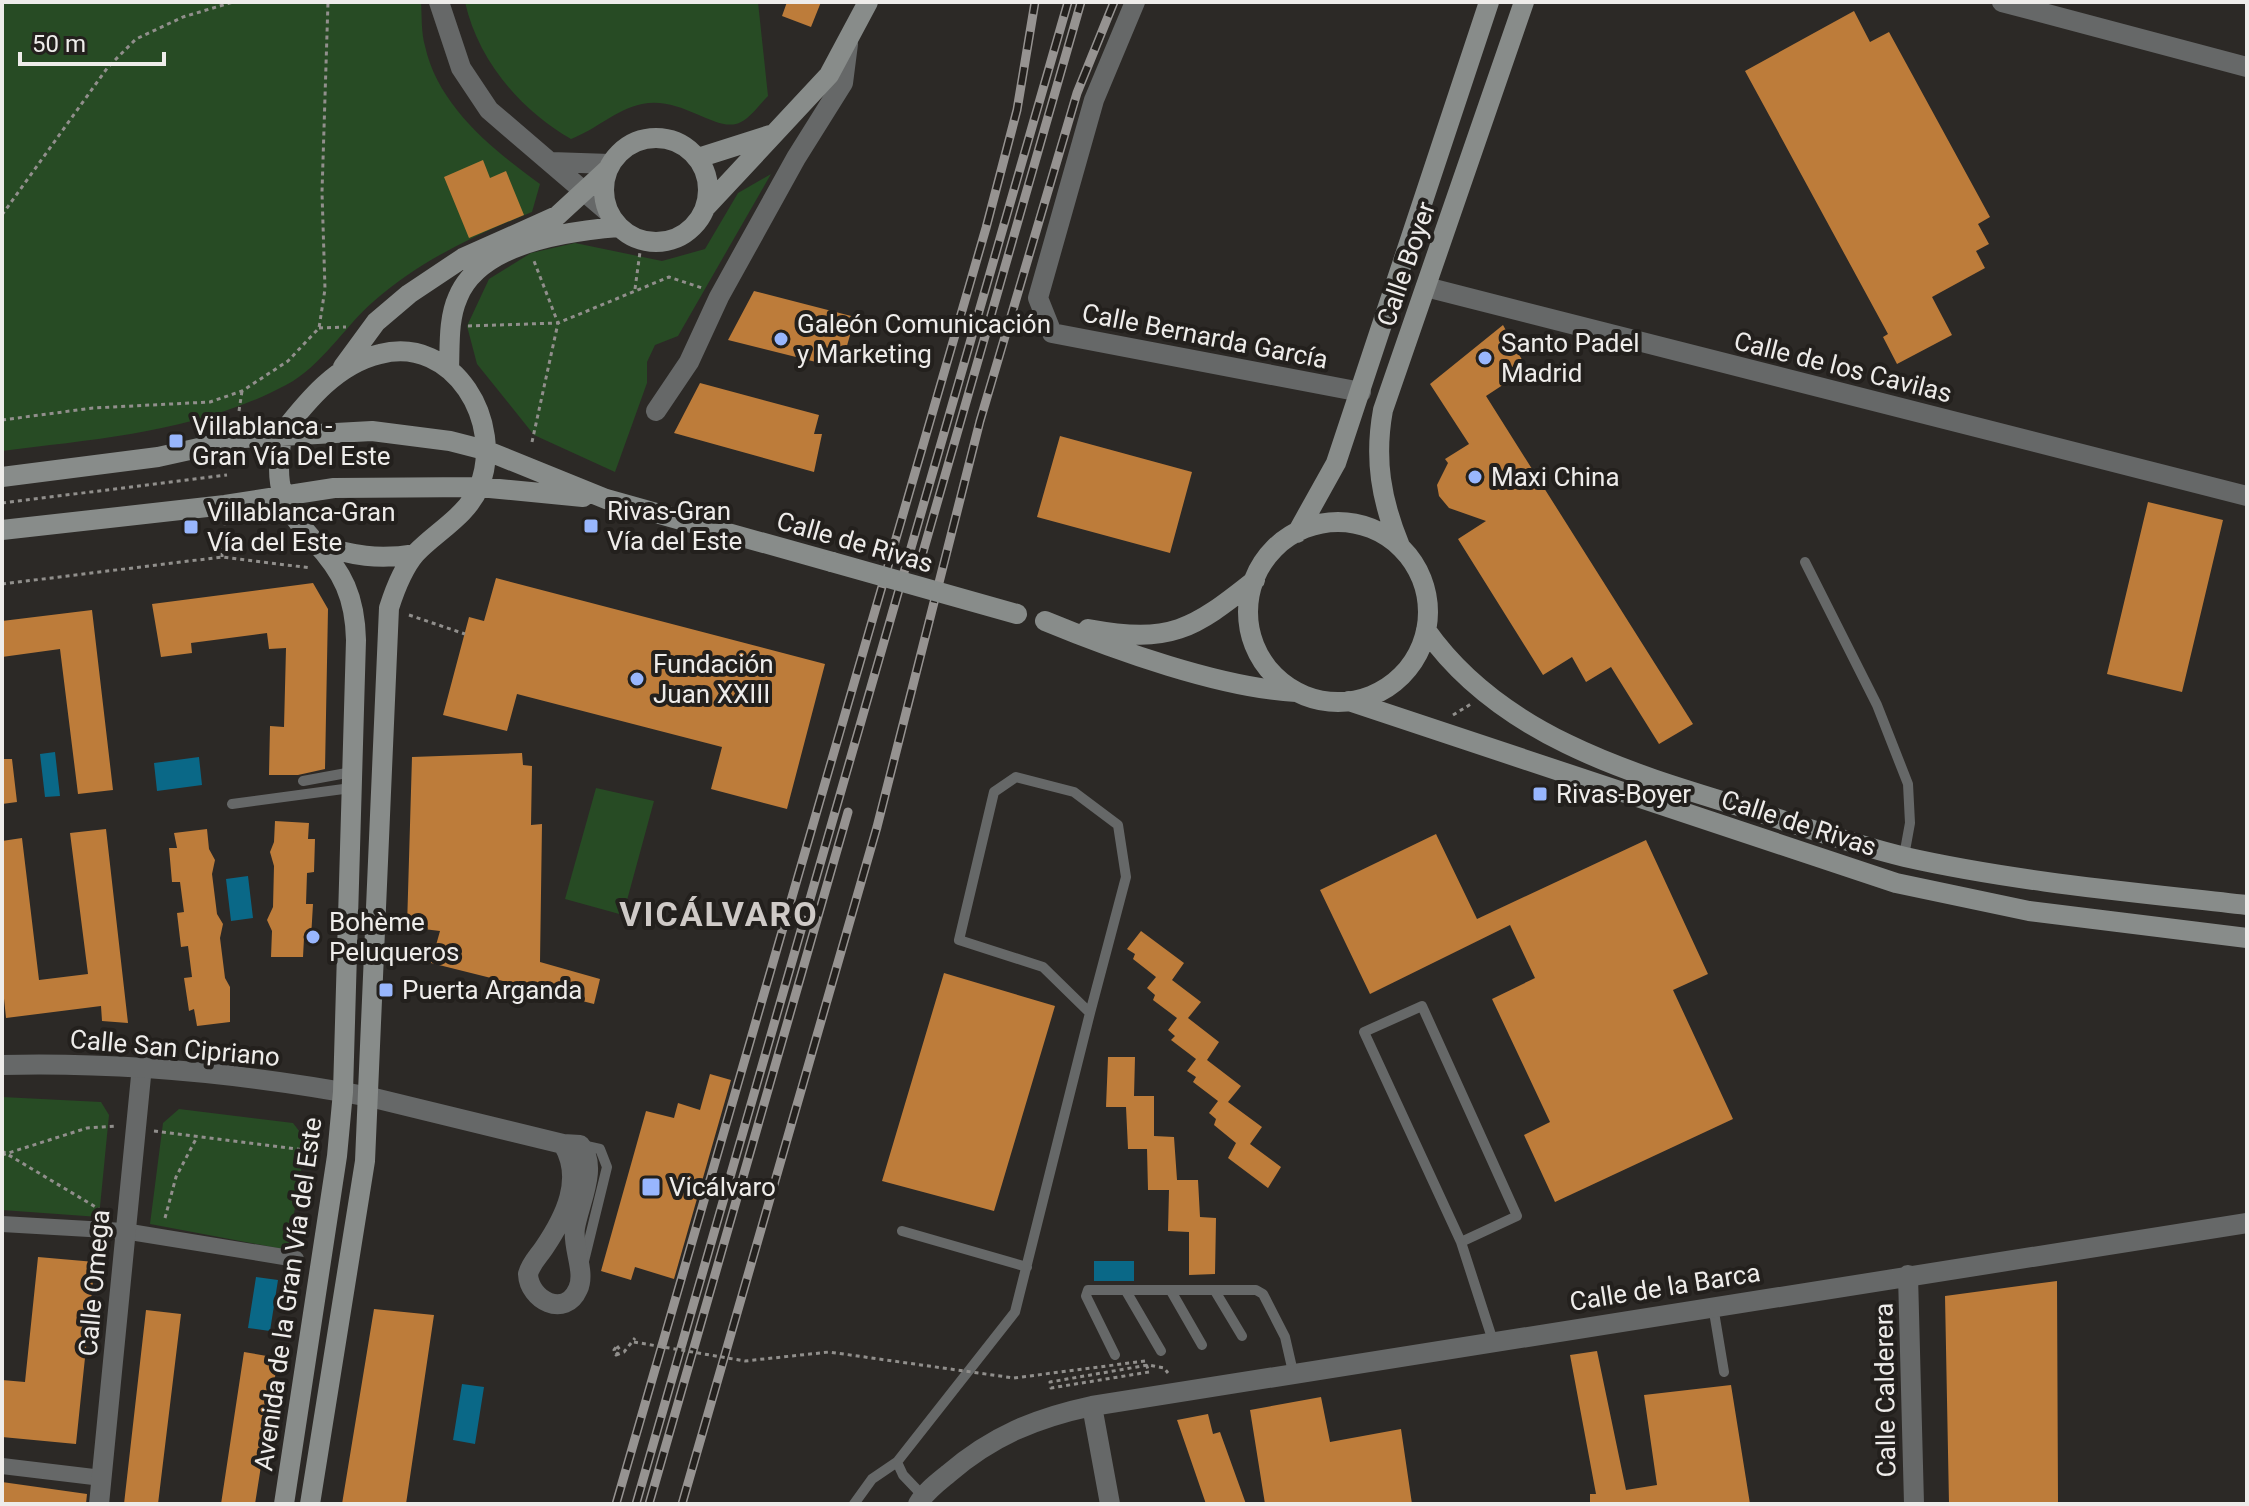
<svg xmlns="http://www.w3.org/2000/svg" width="2249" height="1506" font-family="Roboto,sans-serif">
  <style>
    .green { fill: #274b24 }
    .water { fill: #0a6887 }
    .building { fill: #bd7c3a }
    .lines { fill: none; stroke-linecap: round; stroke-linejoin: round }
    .path { stroke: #918f8c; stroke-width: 3; stroke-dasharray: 4 4; stroke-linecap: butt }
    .service { stroke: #666868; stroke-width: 10 }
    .pedestrian { stroke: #666868; stroke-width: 16 }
    .minor { stroke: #666868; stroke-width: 20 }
    .tertiary { stroke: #666868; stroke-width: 20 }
    .secondary { stroke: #888c8a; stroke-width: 20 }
    .rail-casing { stroke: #969391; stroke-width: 9 }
    .rail { stroke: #23201d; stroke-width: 6; stroke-dasharray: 18; stroke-linecap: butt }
    .path-bridge { stroke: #918f8c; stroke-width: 3; stroke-dasharray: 4 4; stroke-linecap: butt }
    .secondary-bridge { stroke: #888c8a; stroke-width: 20 }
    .poi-dot { fill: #98b6fd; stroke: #23201d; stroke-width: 3 }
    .labels { text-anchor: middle; stroke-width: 8; stroke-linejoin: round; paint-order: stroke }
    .street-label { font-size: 26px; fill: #eeecea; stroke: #23201d }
    .poi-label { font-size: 26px; fill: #eeecea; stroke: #23201d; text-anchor: start }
    .district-label { font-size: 34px; font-weight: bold; letter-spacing: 2px; fill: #cfcac7; stroke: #23201d }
  </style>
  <rect width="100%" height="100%" fill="#2c2926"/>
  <!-- green -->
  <path class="green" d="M2,2h419c1,14 0,30 4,44 13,60 68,104 115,138l-8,28c-57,23 -111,48 -158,89 -30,26 -53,66 -88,84 -88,47 -188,54 -284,66z
    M465,2h293l10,94c-8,8 -17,21 -27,26 -23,13 -59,-27 -99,-18 -27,6 -45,25 -71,35 -51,-29 -93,-79 -106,-137z
    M771,174l-93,162 -23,9 -8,17v21l-32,89 -81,-37 -57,-71 -10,-38 22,-47 42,-26 44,-10 87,18 43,-12 33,-56z
    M596,788l58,13 -31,114 -58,-16z
    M2,1097l99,5 8,13 -10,102 -97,-7z
    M179,1109l114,14 13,17 -18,110 -138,-26 13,-101z"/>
  <!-- water -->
  <path class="water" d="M55,752l5,44 -15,1 -5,-43z
    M199,757l3,28 -45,6 -3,-28z
    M248,876l5,42 -22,3 -5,-42z
    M1094,1261h40v20h-40z
    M256,1277l22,3 -8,51 -22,-3z
    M462,1384l22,3 -9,57 -22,-4z"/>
  <!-- building -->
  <path class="building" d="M787,2h34l-10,25 -29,-11z
    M1854,11l16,31 19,-10 101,185 -12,7 11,20 -13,7 9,17 -53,29 20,38 -55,29 -14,-27 5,-3 -143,-263z
    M483,160l7,18 16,-7 18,44 -55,23 -25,-61z
    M754,291l101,26 -10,36 -6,-1 -3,15 -108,-27z
    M1503,325l24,44 -41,27 207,328 -34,20 -48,-77 -25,15 -14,-25 -29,18 -85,-136 28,-18 -37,-13 -10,-12 -2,-11 11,-22 -3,-4 24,-15 -39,-60z
    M700,383l119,32 -5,19h8l-8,38 -140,-39z
    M1060,436l132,36 -22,81 -133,-36z
    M2148,502l75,18 -41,172 -75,-18z
    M496,578l329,86 -38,145 -76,-20 11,-42 -205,-53 -10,37 -64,-16 26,-98 15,4z
    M313,583l15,26 -3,160 -27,6h-29l1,-49 14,1 2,-79 -17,1 -2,-16 -76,10 1,10 -31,4 -9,-53z
    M92,610l21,180 -35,4 -18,-145 -58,8v-36z
    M522,753l1,12 9,1 -1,59 11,-1 -2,138 60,17 -6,25 -163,-41 9,-32 -33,-4 5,-170z
    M2,759h10l5,43 -15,2z
    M275,821l34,2 -1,16h7l-1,33 -7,1 -1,31h7l-2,34h-7l-1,19h-32l1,-26 -5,-11 6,-13 1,-41 -4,-14 4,-10z
    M106,829l22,194 -26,-2 -1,-15 -95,12 -4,-39v-138l20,-3 17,142 49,-6 -18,-141z
    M207,829l2,20 6,11 -3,14 5,40 6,10 -3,14 5,40 5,9v35l-33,4 -3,-17 -5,2 -5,-33 8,-1 -4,-31 -7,1 -4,-34 7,-1 -4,-30h-8l-3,-34h8l-3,-15z
    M1436,834l41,85 169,-79 62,134 -35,16 60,129 -178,83 -31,-67 26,-13 -58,-123 43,-21 -25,-53 -140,69 -50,-104z
    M1141,931l43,32 -12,17 29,22 -13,16 31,24 -12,18 34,26 -13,16 34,25 -12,17 31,23 -13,21 -40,-30 8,-15 -22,-18 2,-6 -7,-6 9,-12 -25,-19 3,-5 -9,-6 9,-12 -25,-19 4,-4 -7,-6 9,-12 -24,-18 2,-5 -8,-7 9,-11 -23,-18 2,-5 -8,-5z
    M944,973l111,33 -61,205 -112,-30z
    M1108,1057h27l-1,39h20v40l20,1 3,43h21l2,37 16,1 -1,56 -26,1v-43l-21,-1 1,-41h-21l-1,-41h-19l-2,-42h-20z
    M710,1074l21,6 -57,199 -39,-12 -4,13 -30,-9 45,-160 28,7 4,-15 22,7z
    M38,1257l57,5 -19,182 -74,-7v-57l23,2z
    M2057,1281l1,223h-109l-4,-208z
    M374,1309l60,6 -28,189h-64z
    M146,1310l35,4 -23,190h-34z
    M1597,1351l29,139 31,-5 -13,-90 87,-10 19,119h-160v-10h6l-26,-139z
    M244,1352l34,6 -23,146h-34z
    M1321,1397l9,45 71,-13 11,75h-147l-15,-94z
    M1208,1414l5,20 7,-2 26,72h-40l-29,-84z
    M2,1482l85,12 -1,10h-84z"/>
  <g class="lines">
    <!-- path -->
    <path class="path" d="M2,215l106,-148 28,-28 47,-22 50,-15
      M635,289l5,-37
      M468,326l90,-3 111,-46 33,11
      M319,328l27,-1
      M239,411l3,-20
      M2,420l91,-12 117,-6 32,-11 46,-30 31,-33 6,-39 -3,-97 6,-190
      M532,442l26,-119 -24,-62
      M2,503l225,-28
      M222,557l2,-32
      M2,584l220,-27 89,11
      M409,615l56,19
      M1453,715l18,-11
      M154,1131l150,19
      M2,1151l97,58
      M2,1155l85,-27 30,-2
      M165,1218l11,-41 21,-40
      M617,1346l3,4 -4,5 -2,-5z
      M616,1355l8,-3 11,-14
      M1149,1372l-98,16 -1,-6 98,-17 16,3 4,5"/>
    <!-- service -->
    <path class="service" d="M1805,562l72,143 31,79 2,39 -6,33
      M1016,777l58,15 44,33 8,52 -36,136 -47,-46 -84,-27 35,-148z
      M303,781l49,-9
      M232,804l119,-16
      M582,1145l18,4 7,18 -23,94
      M902,1231l125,36
      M1461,1242l56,-26 -95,-210 -58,26 97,210 32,99
      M1126,1291l35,60
      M1171,1291l31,54
      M1215,1291l27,45
      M1713,1306l11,66
      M1115,1355l-29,-59 2,-6h168l7,4 22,43 8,35
      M923,1496l-20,-21 -6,-13 118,-150 75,-299
      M854,1504l18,-25 25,-17"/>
    <!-- pedestrian -->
    <path class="pedestrian" d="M2,1224l122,7 172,28
      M2,1466l100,12"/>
    <!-- minor -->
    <path class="minor" d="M439,2l22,66 28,42 119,102
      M1135,2l-41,98 -56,198 14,35 309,59
      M2002,2l245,65
      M551,162l59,2
      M1426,287l821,209
      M656,411l33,-49 30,-65 77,-139 47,-75 5,-39
      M370,1097l193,47 17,1c19,21 -1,58 -5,83 -3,19 11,44 3,61 -13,30 -49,11 -50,-15 3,-11 10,-17 16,-26 21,-31 40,-69 19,-104
      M1908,1275l6,229
      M1092,1406l18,98
      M99,1504l43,-438
      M918,1504c7,-12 19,-21 30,-30 44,-38 88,-56 144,-68l1155,-183"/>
    <!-- tertiary -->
    <path class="tertiary" d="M2,1065c124,-3 246,9 368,32"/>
    <!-- secondary -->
    <path class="secondary" d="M604 190a52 52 0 1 1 104 0a52 52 0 1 1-104 0Z
      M698,158l72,-23
      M705,208l124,-133 39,-73
      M343,367l33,-45 33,-28 54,-36 94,-42 51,-47
      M449,369c1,-23 -1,-50 9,-72 22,-54 110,-66 161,-70
      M282,433c26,-33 55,-69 98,-79 74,-19 125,69 99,133 -11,28 -43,45 -63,66 -13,15 -21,36 -27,55l-24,553 -55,343
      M282,433c-2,21 -6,42 1,62 6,18 19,32 31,46 29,31 41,56 42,99l-13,452 -6,64 -53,348
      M2,477l156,-20 86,-19 128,-7 78,10 35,9 121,49 226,63
      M1248 612a90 90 0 1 1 180 0a90 90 0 1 1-180 0Z
      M2,530l223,-25 109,-17 145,-1 104,10
      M1297,533l39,-70 153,-461
      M317,544c35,12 62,16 98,10
      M1400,546c-19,-46 -26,-87 -17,-136l141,-408
      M1045,621c70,29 176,67 251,71
      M1088,629c83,15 104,1 167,-49
      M1426,630c73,104 200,142 316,177 54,17 108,37 163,50 111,25 228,35 342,48
      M1349,701l547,182 133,28 218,27"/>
    <defs>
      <path id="rail" d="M919,566l162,-564
        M616,1504l370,-1276 31,-118 18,-108
        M636,1504l432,-1502
        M649,1504l199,-692
        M682,1504l195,-677 103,-406 97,-328 37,-91"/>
    </defs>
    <!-- rail casing -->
    <use href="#rail" class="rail-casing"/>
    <!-- rail -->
    <use href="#rail" class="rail"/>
    <!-- path-bridge -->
    <path class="path-bridge" d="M634,1342l111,19 84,-9 185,26 131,-17 4,11"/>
    <!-- secondary-bridge -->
    <path class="secondary-bridge" d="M832,562l185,52"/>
  </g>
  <!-- markers -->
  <g class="poi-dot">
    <circle cx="781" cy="339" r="8"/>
    <circle cx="1485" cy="358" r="8"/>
    <rect x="168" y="433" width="16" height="16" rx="4"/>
    <circle cx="1475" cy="477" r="8"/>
    <rect x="583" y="518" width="16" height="16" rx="4"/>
    <rect x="183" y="519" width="16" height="16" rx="4"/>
    <circle cx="637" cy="679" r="8"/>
    <rect x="1532" y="786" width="16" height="16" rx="4"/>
    <circle cx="313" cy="937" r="8"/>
    <rect x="378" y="982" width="16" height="16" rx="4"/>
    <rect x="641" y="1177" width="20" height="20" rx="4"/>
  </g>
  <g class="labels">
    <!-- street labels -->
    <g class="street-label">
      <text transform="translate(1406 264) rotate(-71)" y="9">Calle Boyer</text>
      <text transform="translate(1205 336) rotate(11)" y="9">Calle Bernarda García</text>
      <text transform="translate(1843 367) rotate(14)" y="9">Calle de los Cavilas</text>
      <text transform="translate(855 542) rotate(16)" y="9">Calle de Rivas</text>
      <text transform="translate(1799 823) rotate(18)" y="9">Calle de Rivas</text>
      <text transform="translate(175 1048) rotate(5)" y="9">Calle San Cipriano</text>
      <text transform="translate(94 1283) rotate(-85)" y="9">Calle Omega</text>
      <text transform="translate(1665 1287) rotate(-9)" y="9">Calle de la Barca</text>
      <text transform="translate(288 1294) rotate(-82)" y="9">Avenida de la Gran Vía del Este</text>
      <text transform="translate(1885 1390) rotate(-91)" y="9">Calle Calderera</text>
    </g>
    <!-- poi labels -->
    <g class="poi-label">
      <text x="797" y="333">Galeón Comunicación<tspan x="797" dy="30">y Marketing</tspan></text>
      <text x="1501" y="352">Santo Padel<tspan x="1501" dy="30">Madrid</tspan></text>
      <text x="192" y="435">Villablanca -<tspan x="192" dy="30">Gran Vía Del Este</tspan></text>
      <text x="1491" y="486">Maxi China</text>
      <text x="607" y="520">Rivas-Gran<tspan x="607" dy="30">Vía del Este</tspan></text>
      <text x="207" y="521">Villablanca-Gran<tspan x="207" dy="30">Vía del Este</tspan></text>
      <text x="653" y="673">Fundación<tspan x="653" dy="30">Juan XXIII</tspan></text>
      <text x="1556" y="803">Rivas-Boyer</text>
      <text x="329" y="931">Bohème<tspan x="329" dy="30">Peluqueros</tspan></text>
      <text x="402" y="999">Puerta Arganda</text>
      <text x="669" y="1196">Vicálvaro</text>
    </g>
    <!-- district labels -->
    <g class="district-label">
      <text x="719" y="926">VICÁLVARO</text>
    </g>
  </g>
  <!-- border -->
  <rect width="2249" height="1506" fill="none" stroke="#eeecea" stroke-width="8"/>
  <!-- scale -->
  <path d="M20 52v12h144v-12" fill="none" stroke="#eeecea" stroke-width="4"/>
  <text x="32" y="52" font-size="24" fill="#eeecea" stroke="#23201d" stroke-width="6" paint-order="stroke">50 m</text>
</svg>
